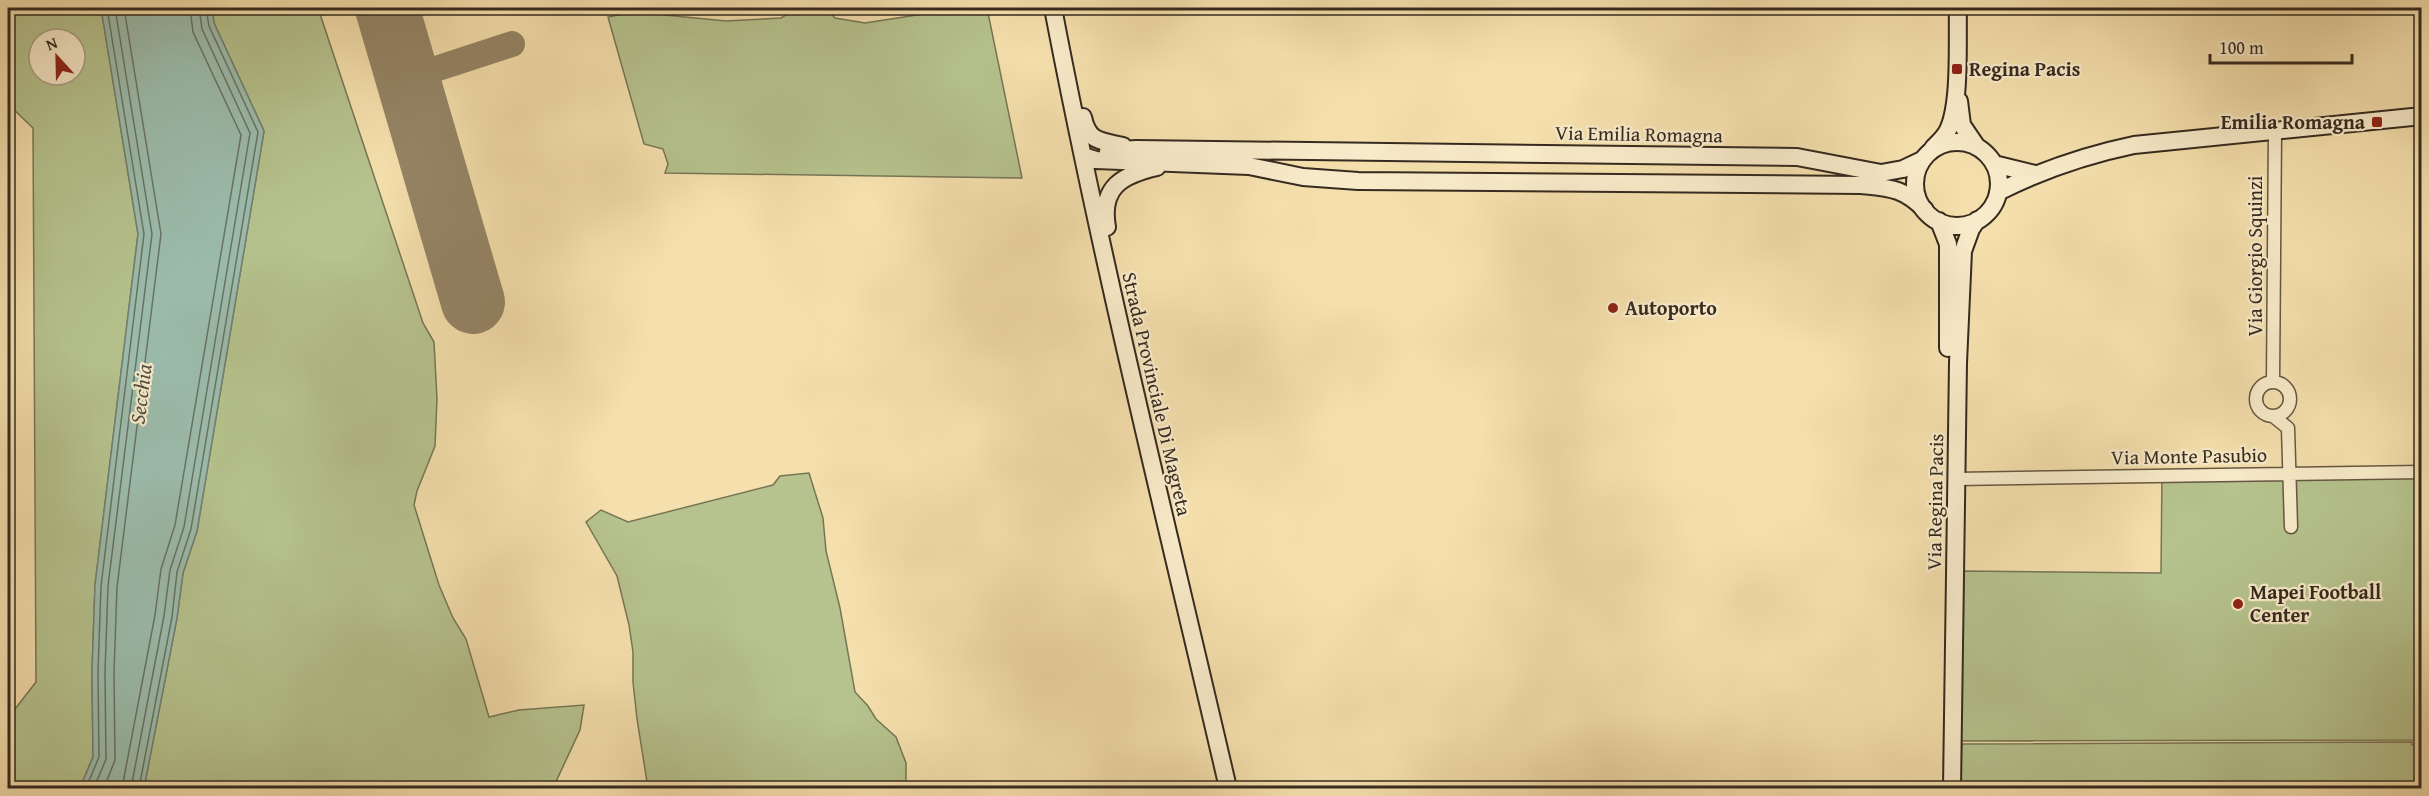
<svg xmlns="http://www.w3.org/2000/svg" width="2429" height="796" font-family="'Gentium Book Plus',serif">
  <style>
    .green { fill: #b6c38e; stroke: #767656; stroke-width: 1.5; fill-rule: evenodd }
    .water { fill: #9cbdad; stroke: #738274; stroke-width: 1.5 }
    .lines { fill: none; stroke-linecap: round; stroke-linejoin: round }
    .shore { stroke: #687466; stroke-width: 1.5 }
    .stream { stroke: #738274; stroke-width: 3 }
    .taxiway { stroke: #958566; stroke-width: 26 }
    .runway { stroke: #958566; stroke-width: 64 }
    .street-casing { stroke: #655842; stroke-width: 15 }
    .secondary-casing { stroke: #352a1f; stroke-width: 20 }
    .street { stroke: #f8ebca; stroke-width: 12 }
    .secondary { stroke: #f8ebca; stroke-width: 16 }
    .poi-dot { fill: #8f2418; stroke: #f8ebca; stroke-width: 2 }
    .labels { text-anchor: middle; stroke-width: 4.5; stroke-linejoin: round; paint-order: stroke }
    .poi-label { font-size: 20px; font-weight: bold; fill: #352a1f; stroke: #f8ebca; text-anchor: start }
    .street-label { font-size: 20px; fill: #352a1f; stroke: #f8ebca }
    .water-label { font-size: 21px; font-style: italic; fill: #4f4f42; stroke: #f8ebca }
  </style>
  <rect width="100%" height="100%" fill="#f5e0ad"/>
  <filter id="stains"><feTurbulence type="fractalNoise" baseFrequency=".00333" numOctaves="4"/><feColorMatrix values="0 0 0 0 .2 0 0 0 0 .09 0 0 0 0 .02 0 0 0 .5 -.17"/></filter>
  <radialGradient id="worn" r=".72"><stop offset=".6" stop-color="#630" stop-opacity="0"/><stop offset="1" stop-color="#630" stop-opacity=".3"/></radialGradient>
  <!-- green -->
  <path class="green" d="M8,8h93l37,226 -43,351 -3,87 1,85 -13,31h-72v-70l28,-36 -3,-554 -25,-24zM39,39h36v36h-36z
    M212,8h106l105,315 11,19 3,57 -2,47 -18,45 -3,14 25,80 14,33 13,21 23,78 30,-7 65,-5 -4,25 -27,58h-409l33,-170 6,-45 14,-42 67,-400 -50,-108z
    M797,8h29l9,10 30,5 58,-9 5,-6h59l35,170 -357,-5 3,-9 -5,-15 -19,-5 -36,-127 26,-5 92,9 55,-3z
    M2421,467v273l-460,1 1,-170 199,2 1,-103z
    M809,473l14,45 3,33 14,57 15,84 13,14 8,13 20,18 10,26v25h-258l-11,-69 -4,-37v-30l-4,-27 -12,-49 -31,-54 15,-12 27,12 145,-37 7,-9z
    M2412,742v3h9v16l-4,27h-468v-16l12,-21 1,-7z"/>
  <!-- water -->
  <path class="water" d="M101,8h111l2,15 50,108 -67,400 -14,42 -6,45 -33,170h-64l13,-31 -1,-85 3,-87 43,-351z"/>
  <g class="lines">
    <!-- shore -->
    <path class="shore" d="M86,788l13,-31 -1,-85 3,-86 43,-352 -37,-226
      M94,788l12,-29 -1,-87 3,-86 44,-352 -37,-226
      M104,788l11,-28 -1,-88 3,-85 44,-353 -37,-226
      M122,788l33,-173 6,-46 14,-44 66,-390 -48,-103 -3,-24
      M131,788l33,-172 6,-46 14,-43 66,-394 -48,-104 -3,-21
      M139,788l33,-171 5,-45 14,-43 67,-397 -49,-106 -3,-18"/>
    <!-- stream -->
    <path class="stream" d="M2413,788l9,-48"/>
    <!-- taxiway -->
    <path class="taxiway" d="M408,78l104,-34"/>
    <!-- runway -->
    <path class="runway" d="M387,8l86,294"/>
    <defs>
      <path id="street" d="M2273,381l2,-250
        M2256 399a17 17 0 1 1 34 0a17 17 0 1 1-34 0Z
        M2273,416l15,12 3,99
        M1957,479l465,-7"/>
      <path id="secondary" d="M1053,8c50,262 115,521 175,780
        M1959,101l3,24 15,22
        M1083,117c5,25 18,24 40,29
        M1915 184a42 42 0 1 1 84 0a42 42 0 1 1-84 0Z
        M1933,148c5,-5 12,-11 15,-18 13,-27 9,-91 10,-122
        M1108,151l28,-2 661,8 84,16 22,-4 19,-9
        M1083,156l13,4 153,6 54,11 55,4 503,4c29,3 43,3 64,25
        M1994,164l41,10
        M1998,192c44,-22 88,-37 136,-47l288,-29
        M1939,221l9,23v104
        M1107,227c-7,-40 15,-52 50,-60
        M1952,788l6,-425 5,-112 8,-22 6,-9"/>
    </defs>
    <!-- street casing -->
    <use href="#street" class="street-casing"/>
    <!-- secondary casing -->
    <use href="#secondary" class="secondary-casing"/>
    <!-- street -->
    <use href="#street" class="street"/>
    <!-- secondary -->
    <use href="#secondary" class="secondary"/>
  </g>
  <!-- markers -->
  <g class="poi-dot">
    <rect x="1951" y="63" width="12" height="12" rx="3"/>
    <rect x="2371" y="116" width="12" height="12" rx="3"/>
    <circle cx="1613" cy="308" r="6"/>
    <circle cx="2238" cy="604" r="6"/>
  </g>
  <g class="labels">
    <!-- poi labels -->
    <g class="poi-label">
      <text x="1969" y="76">Regina Pacis</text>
      <text x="2365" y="129" text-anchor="end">Emilia Romagna</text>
      <text x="1625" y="315">Autoporto</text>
      <text x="2250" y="599">Mapei Football<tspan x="2250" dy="23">Center</tspan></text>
    </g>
    <!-- street labels -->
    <g class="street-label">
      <text transform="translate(1639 134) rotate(1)" y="7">Via Emilia Romagna</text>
      <text transform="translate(2255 256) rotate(-90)" y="7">Via Giorgio Squinzi</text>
      <text transform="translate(1157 394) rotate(77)" y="7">Strada Provinciale Di Magreta</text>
      <text transform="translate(2189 456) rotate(-1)" y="7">Via Monte Pasubio</text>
      <text transform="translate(1935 502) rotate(-89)" y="7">Via Regina Pacis</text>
    </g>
    <!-- water labels -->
    <g class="water-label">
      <text transform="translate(141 394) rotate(-83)" y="7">Secchia</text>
    </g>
  </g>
  <!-- margin -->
  <rect width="2429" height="796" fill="none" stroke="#f5e0ad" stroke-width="30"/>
  <rect x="9" y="9" width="2411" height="778" fill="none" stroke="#352a1f" stroke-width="3"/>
  <rect x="15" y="15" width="2399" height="766" fill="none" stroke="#352a1f" stroke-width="1.5"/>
  <!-- north arrow -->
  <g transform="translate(57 57) rotate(338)"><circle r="28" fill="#f8ebca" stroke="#aa9e86" stroke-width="1.5"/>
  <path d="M0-4.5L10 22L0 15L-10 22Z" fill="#8f2418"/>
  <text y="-9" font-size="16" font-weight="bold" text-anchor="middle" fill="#352a1f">N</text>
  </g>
  <!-- scale -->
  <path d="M2210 54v9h142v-9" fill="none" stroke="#352a1f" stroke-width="3"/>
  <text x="2219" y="54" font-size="18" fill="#352a1f" stroke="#f8ebca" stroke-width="4.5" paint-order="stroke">100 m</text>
  <rect width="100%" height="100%" filter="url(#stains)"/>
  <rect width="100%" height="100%" fill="url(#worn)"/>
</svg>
